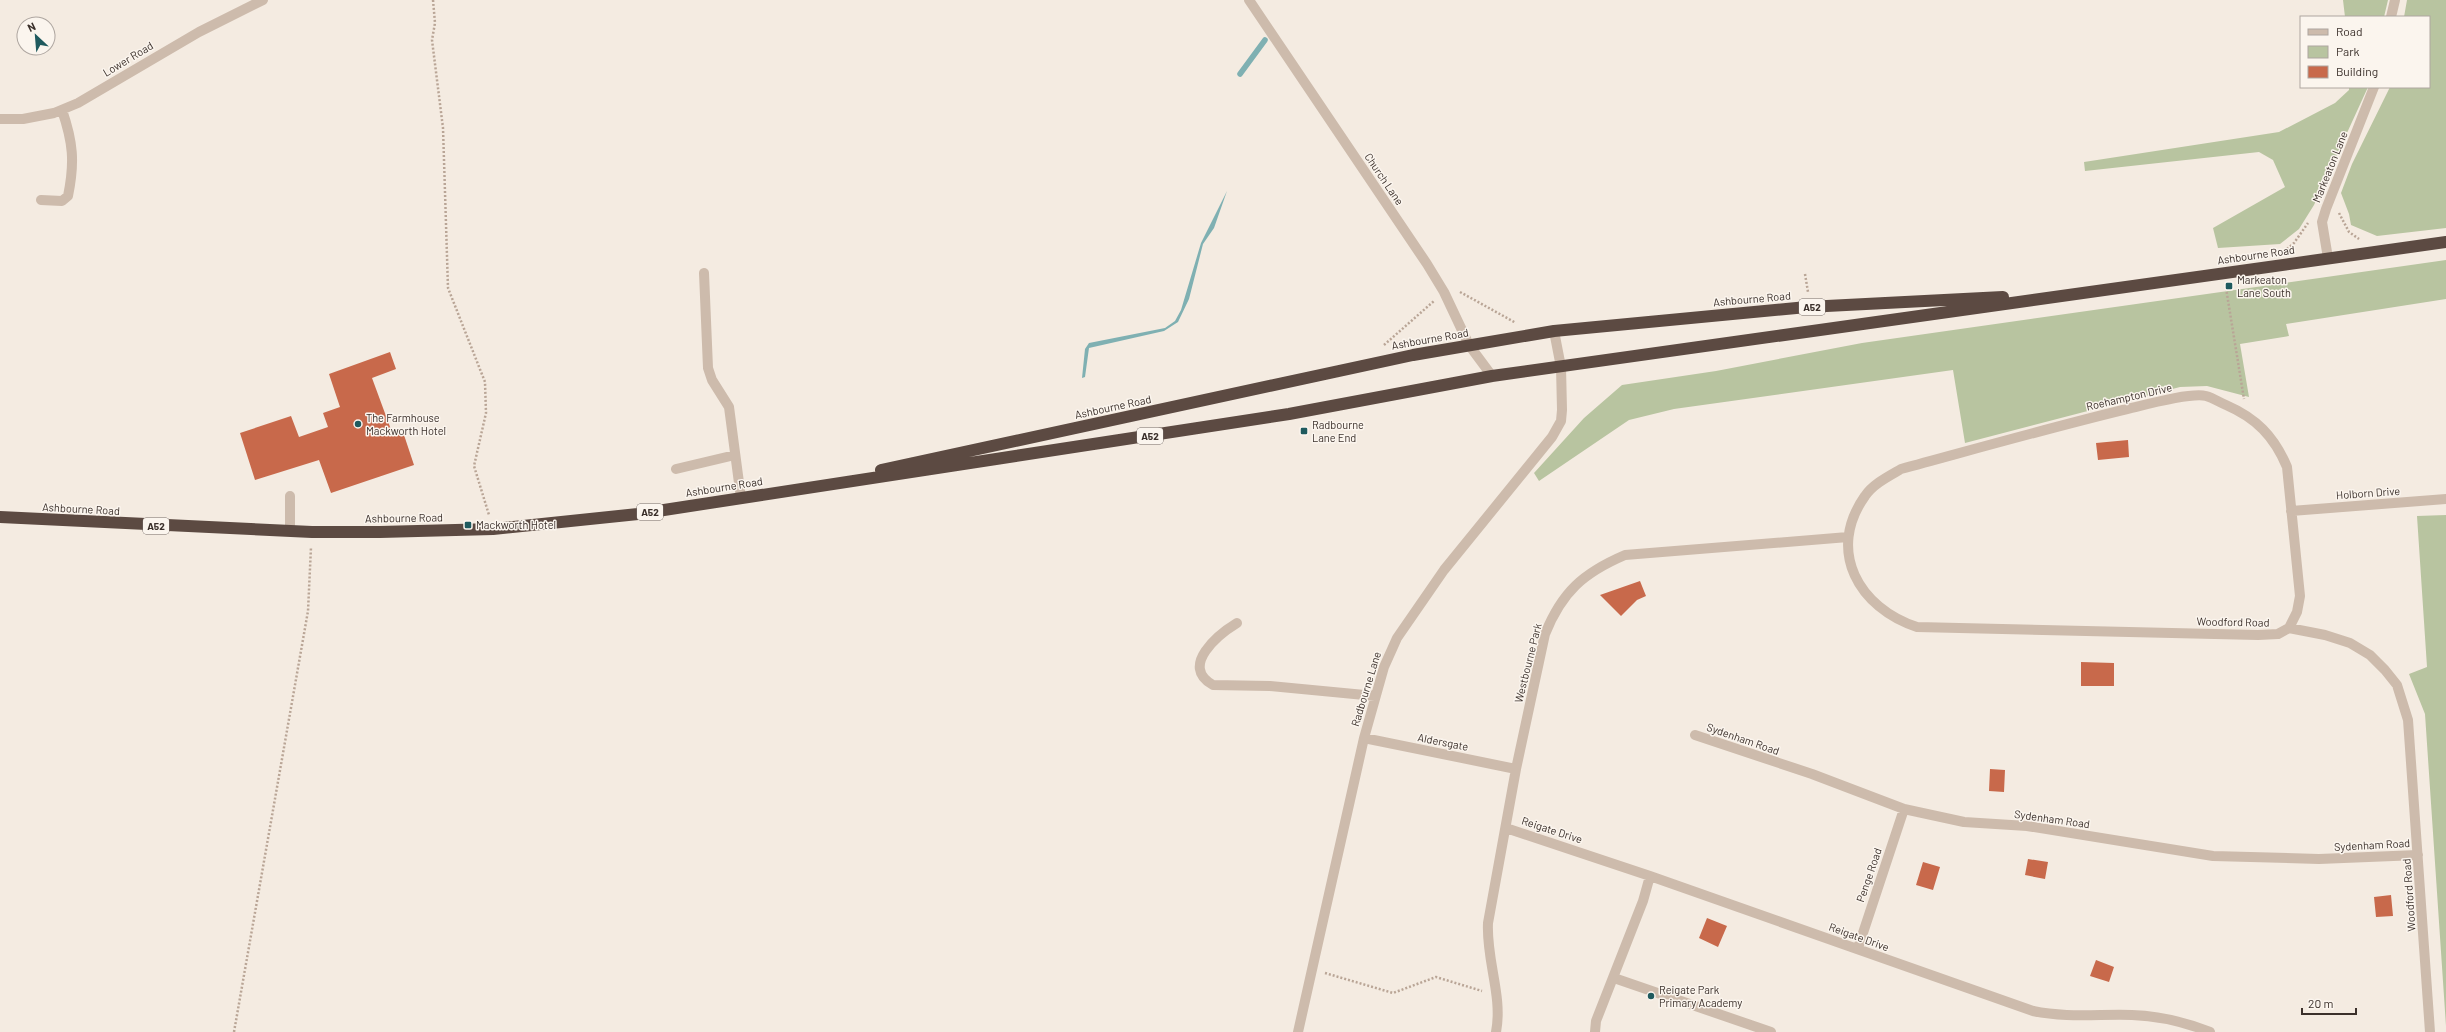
<svg xmlns="http://www.w3.org/2000/svg" width="2446" height="1032" font-family="Barlow,sans-serif">
  <style>
    .green { fill: #b8c4a0 }
    .water { fill: #7fb0b2 }
    .lines { fill: none; stroke-linecap: round; stroke-linejoin: round }
    .stream { stroke: #7fb0b2; stroke-width: 5.5 }
    .building { fill: #c8694b }
    .path { stroke: #b9a596; stroke-width: 2.5; stroke-dasharray: 2 2; stroke-linecap: butt }
    .minor { stroke: #cdbbac; stroke-width: 10 }
    .highway { stroke: #5c4a42; stroke-width: 12 }
    .poi-dot { fill: #1f5a5e; stroke: #fbf5ee; stroke-width: 1.5 }
    .labels { text-anchor: middle; stroke-width: 3; stroke-linejoin: round; paint-order: stroke }
    .shield { fill: #fbf5ee; stroke: #756b66; stroke-width: 1 }
    .shield-label { font-size: 10px; font-weight: bold; fill: #3b302b }
    .street-label { font-size: 11px; fill: #3b302b; stroke: #fbf5ee }
    .poi-label { font-size: 11px; fill: #3b302b; stroke: #fbf5ee; text-anchor: start }
  </style>
  <rect width="100%" height="100%" fill="#f4ebe1"/>
  <!-- green -->
  <path class="green" d="M2343,0h45l-4,17h-39z
    M2407,0h39v228l-69,8 -26,-11 -2,-11 -8,-21 11,-29 38,-77h39v-70h-25z
    M2349,87h19l-54,118 -15,24 -19,15 -62,4 -5,-20 72,-41 -12,-27 -14,-8 -174,19 -1,-9 195,-30 56,-29 14,-13z
    M2446,260v39l-160,25 3,12 -49,8 9,53 -42,-11 -27,1 -215,56 -12,-73 -279,39 -45,11 -90,61 -5,-8 50,-55 38,-33 94,-14 146,-28z
    M2446,515v511l-21,-312 -16,-40 18,-7 -10,-151z"/>
  <!-- water -->
  <path class="water" d="M1227,191l-13,37 -11,16 -14,55 -11,23 -14,9 -75,17 -4,29 -3,1 3,-29 4,-6 76,-15 10,-7 6,-11 20,-67z"/>
  <g class="lines">
    <!-- stream -->
    <path class="stream" d="M1240,74l25,-34"/>
  </g>
  <!-- building -->
  <path class="building" d="M390,352l6,17 -24,9 21,57 10,-3 11,33 -83,28 -12,-33 -64,20 -15,-47 51,-17 8,21 29,-10 -5,-14 17,-6 -11,-33z
    M2128,440l1,17 -31,3 -2,-17z
    M1640,581l6,15 -9,4 -16,16 -21,-21z
    M2081,662l33,1v23h-33z
    M1990,769l15,1 -1,22 -15,-1z
    M2028,859l20,3 -3,17 -20,-4z
    M1923,862l17,5 -7,23 -17,-5z
    M2391,895l2,21 -17,1 -2,-20z
    M1707,918l20,8 -9,21 -19,-9z
    M2096,960l18,7 -5,15 -19,-6z"/>
  <g class="lines">
    <!-- path -->
    <path class="path" d="M433,0l2,23 -3,17 11,88 5,160 37,94 1,31 -12,53 15,49
      M2339,213l10,19 10,7
      M2287,249l7,-6 14,-20
      M1805,274l3,18
      M2226,288l18,111
      M1460,292l56,31
      M1384,345l50,-44
      M1325,973l68,20 43,-16 46,14
      M234,1032l74,-421 3,-64"/>
    <!-- minor -->
    <path class="minor" d="M1249,0l178,264 17,28 25,53 23,31
      M2391,17l4,-17
      M0,119h23l31,-6 24,-10 121,-71 64,-32
      M41,200l21,1 6,-5c7,-34 5,-54 -6,-86
      M2328,258l-6,-36 4,-13 48,-122
      M704,273l4,95 4,12 17,27 12,91
      M676,469l59,-14
      M2291,511l155,-12
      M290,530v-34
      M1237,623c-18,11 -58,43 -24,62l57,1 105,10
      M2289,628l8,-16 3,-16 -13,-129c-13,-31 -31,-49 -61,-62 -7,-3 -13,-7 -20,-9 -16,-4 -65,10 -83,14 -74,18 -148,39 -222,59 -12,7 -28,15 -36,27 -39,55 -6,112 52,131l341,8 20,-1 11,-6 36,7 25,8 20,12 15,15 12,15 11,35 22,312
      M1695,735l117,39 92,35 60,13 63,4 186,30 106,3 99,-4
      M1364,738l152,31
      M1506,828l144,48 383,135c33,7 65,3 99,4 27,1 53,7 78,17
      M1858,948l46,-139
      M1614,978l157,54
      M1298,1032l66,-294 20,-71 13,-29 47,-68 108,-133 9,-16 1,-11 -1,-43 -7,-36
      M1496,1032c7,-36 -10,-72 -8,-109l28,-154 29,-135c17,-42 38,-61 80,-79l223,-18
      M1595,1032l1,-11 47,-120 7,-25"/>
    <!-- highway -->
    <path class="highway" d="M881,470l532,-115 141,-24 253,-24 196,-10
      M0,517l312,15h68l113,-3 145,-15 651,-100 203,-38 954,-134"/>
  </g>
  <!-- markers -->
  <g class="poi-dot">
    <rect x="2225" y="282" width="8" height="8" rx="2"/>
    <circle cx="358" cy="424" r="4"/>
    <rect x="1300" y="427" width="8" height="8" rx="2"/>
    <rect x="464" y="521" width="8" height="8" rx="2"/>
    <circle cx="1651" cy="996" r="4"/>
  </g>
  <g class="labels">
    <!-- shield labels -->
    <g class="shield">
      <rect x="1799" y="299" width="26" height="16" rx="3"/>
      <rect x="1137" y="428" width="26" height="16" rx="3"/>
      <rect x="637" y="504" width="26" height="16" rx="3"/>
      <rect x="143" y="518" width="26" height="16" rx="3"/>
    </g>
    <g class="shield-label">
      <text x="1812" y="311">A52</text>
      <text x="1150" y="440">A52</text>
      <text x="650" y="516">A52</text>
      <text x="156" y="530">A52</text>
    </g>
    <!-- street labels -->
    <g class="street-label">
      <text transform="translate(128 59) rotate(-31)" y="4">Lower Road</text>
      <text transform="translate(2330 167) rotate(-68)" y="4">Markeaton Lane</text>
      <text transform="translate(1384 179) rotate(56)" y="4">Church Lane</text>
      <text transform="translate(2256 255) rotate(-8)" y="4">Ashbourne Road</text>
      <text transform="translate(1752 299) rotate(-5)" y="4">Ashbourne Road</text>
      <text transform="translate(1430 339) rotate(-10)" y="4">Ashbourne Road</text>
      <text transform="translate(2129 397) rotate(-13)" y="4">Roehampton Drive</text>
      <text transform="translate(1113 407) rotate(-12)" y="4">Ashbourne Road</text>
      <text transform="translate(724 487) rotate(-9)" y="4">Ashbourne Road</text>
      <text transform="translate(2368 493) rotate(-4)" y="4">Holborn Drive</text>
      <text transform="translate(81 509) rotate(3)" y="4">Ashbourne Road</text>
      <text transform="translate(404 518) rotate(-1)" y="4">Ashbourne Road</text>
      <text transform="translate(2233 622) rotate(1)" y="4">Woodford Road</text>
      <text transform="translate(1528 663) rotate(-76)" y="4">Westbourne Park</text>
      <text transform="translate(1366 689) rotate(-73)" y="4">Radbourne Lane</text>
      <text transform="translate(1743 739) rotate(19)" y="4">Sydenham Road</text>
      <text transform="translate(1443 742) rotate(11)" y="4">Aldersgate</text>
      <text transform="translate(2052 819) rotate(8)" y="4">Sydenham Road</text>
      <text transform="translate(1552 830) rotate(18)" y="4">Reigate Drive</text>
      <text transform="translate(2372 845) rotate(-3)" y="4">Sydenham Road</text>
      <text transform="translate(1869 875) rotate(-71)" y="4">Penge Road</text>
      <text transform="translate(2409 895) rotate(-94)" y="4">Woodford Road</text>
      <text transform="translate(1859 937) rotate(20)" y="4">Reigate Drive</text>
    </g>
    <!-- poi labels -->
    <g class="poi-label">
      <text x="2237" y="284">Markeaton<tspan x="2237" dy="13">Lane South</tspan></text>
      <text x="366" y="422">The Farmhouse<tspan x="366" dy="13">Mackworth Hotel</tspan></text>
      <text x="1312" y="429">Radbourne<tspan x="1312" dy="13">Lane End</tspan></text>
      <text x="476" y="529">Mackworth Hotel</text>
      <text x="1659" y="994">Reigate Park<tspan x="1659" dy="13">Primary Academy</tspan></text>
    </g>
  </g>
  <!-- legend -->
  <rect x="2300" y="16" width="130" height="72" fill="#fbf5ee" stroke="#aea6a0"/>
  <rect x="2308" y="29" width="20" height="6" fill="#cdbbac" stroke="#aea6a0"/>
  <text x="2336" y="36" font-size="12" fill="#3b302b">Road</text>
  <rect x="2308" y="46" width="20" height="12" fill="#b8c4a0" stroke="#aea6a0"/>
  <text x="2336" y="56" font-size="12" fill="#3b302b">Park</text>
  <rect x="2308" y="66" width="20" height="12" fill="#c8694b" stroke="#aea6a0"/>
  <text x="2336" y="76" font-size="12" fill="#3b302b">Building</text>
  <!-- north arrow -->
  <g transform="translate(36 36) rotate(334)"><circle r="19" fill="#fbf5ee" stroke="#aea6a0"/>
  <path d="M0-3L7 15L0 10L-7 15Z" fill="#1f5a5e"/>
  <text y="-6" font-size="11" font-weight="bold" text-anchor="middle" fill="#3b302b">N</text>
  </g>
  <!-- scale -->
  <path d="M2302 1008v6h54v-6" fill="none" stroke="#3b302b" stroke-width="2"/>
  <text x="2308" y="1008" font-size="12" fill="#3b302b" stroke="#fbf5ee" stroke-width="3" paint-order="stroke">20 m</text>
</svg>
